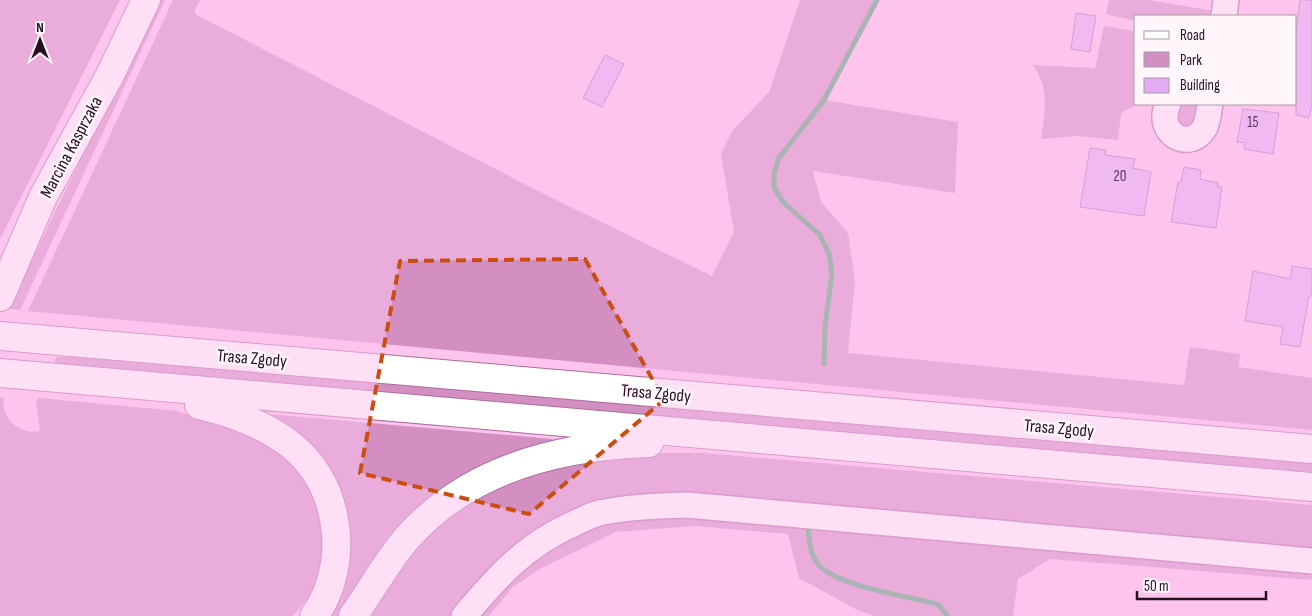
<svg xmlns="http://www.w3.org/2000/svg" width="1312" height="616" font-family="'Sofia Sans Condensed',sans-serif">
  <style>
    .green { fill: #d38fc2 }
    .lines { fill: none; stroke-linecap: round; stroke-linejoin: round }
    .stream { stroke: #439f6c; stroke-width: 5 }
    .building { fill: #e1abf6; stroke: #a173b3 }
    .minor-casing { stroke: #ad6b9d; stroke-width: 28 }
    .major-casing { stroke: #ad6b9d; stroke-width: 30 }
    .highway-casing { stroke: #ad6b9d; stroke-width: 30 }
    .minor { stroke: #fff; stroke-width: 25 }
    .major { stroke: #fff; stroke-width: 28 }
    .highway { stroke: #fff; stroke-width: 28 }
    .marked { fill: none; stroke: #cb4e0f; stroke-width: 4; stroke-dasharray: 10 6; stroke-linejoin: round }
    .labels { text-anchor: middle; stroke-width: 5; stroke-linejoin: round; paint-order: stroke }
    .number-label { font-size: 15px; fill: #563556 }
    .street-label { font-size: 18px; fill: #270e21; stroke: #fff7fc }
  </style>
  <rect width="100%" height="100%" fill="#fdc4ee"/>
  <!-- green -->
  <path class="green" d="M0,0h120l-120,239z
    M158,0h7l-145,310 -12,-1z
    M173,0h27l-5,10v4l347,179 170,83 22,-44 -13,-78 11,-23 37,-39 31,-92h77l-53,100 134,22 -3,71 -142,-22 8,31 27,31 7,48 -7,72 336,32 6,-38 50,7 -1,13 73,11v52l-1284,-119z
    M1109,0h39l67,11 -1,5h-78v5l-30,-7z
    M1104,26l31,5 2,73 -16,9 -3,27 -41,-4 -36,3c4,-26 9,-51 -8,-74l62,3z
    M1178,104h24l-5,19 -13,9 -13,-20z
    M95,356l1217,103v18l-1258,-110 2,-10z
    M0,398h4c-4,21 17,37 36,33l-4,-29 3,-4 139,13 6,3 22,3 83,39 34,47 6,47 -12,37 -24,29h-293z
    M268,414l285,25 -1,4 -77,25 -78,63 -58,85h-13l22,-80 -79,-117z
    M619,453h84l609,52v75l-262,-21 -32,20 -5,37h-138l-18,-6 -58,-32 -11,-44 -93,-8 -79,6 -76,37 -27,18 -24,29h-128l66,-80 61,-47 61,-25z"/>
  <g class="lines">
    <!-- stream -->
    <path class="stream" d="M824,364l1,-38 7,-53 -3,-19 -9,-19 -37,-33 -9,-15v-13l4,-15 46,-59 53,-100
      M808,527c1,13 2,27 10,37 16,21 86,32 112,38l9,3 8,11"/>
  </g>
  <!-- building -->
  <path class="building" d="M1300,0h12v105l-3,13 -13,-3v-84z
    M1076,13l20,3 -6,36 -19,-3z
    M605,55l19,9 -22,43 -19,-9z
    M1243,109l36,4 -6,41 -29,-5 1,-6 -8,-1z
    M1090,148l16,2 -1,5 30,4 -2,9 18,4 -7,44 -64,-9z
    M1184,167l17,3 -1,9 18,4 -1,4h5l-6,41 -45,-6 7,-40h3z
    M1292,266l20,3v27h-3l-9,51 -20,-3 3,-17 -38,-6 8,-50 37,8z"/>
  <g class="lines">
    <defs>
      <path id="minor" d="M1224,16l2,-16
        M1168,104c-14,30 23,49 37,23 3,-7 4,-16 5,-23
        M464,616c34,-40 61,-71 111,-93 7,-3 16,-8 24,-10 29,-6 59,-7 88,-8l625,56"/>
      <path id="major" d="M0,297l43,-100 67,-122 36,-75"/>
      <path id="highway" d="M0,336l1312,113
        M0,373l1312,114
        M199,405c71,17 130,48 137,129 2,29 -5,59 -22,82
        M353,616c18,-25 34,-55 54,-78 62,-70 153,-92 242,-95"/>
    </defs>
    <!-- minor casing -->
    <use href="#minor" class="minor-casing"/>
    <!-- major casing -->
    <use href="#major" class="major-casing"/>
    <!-- highway casing -->
    <use href="#highway" class="highway-casing"/>
    <!-- minor -->
    <use href="#minor" class="minor"/>
    <!-- major -->
    <use href="#major" class="major"/>
    <!-- highway -->
    <use href="#highway" class="highway"/>
  </g>
  <!-- marked area -->
  <path d="M0 0H1312V616H0ZM585,259l79,141 -135,114 -169,-41 40,-212z" fill="#fdc4ee" fill-opacity=".55" fill-rule="evenodd"/>
  <path class="marked" d="M585,259l79,141 -135,114 -169,-41 40,-212z"/>
  <g class="labels">
    <!-- number labels -->
    <g class="number-label">
      <text x="1253" y="127">15</text>
      <text x="1120" y="181">20</text>
    </g>
    <!-- street labels -->
    <g class="street-label">
      <text transform="translate(71 147) rotate(-62)" y="6">Marcina Kasprzaka</text>
      <text transform="translate(252 358) rotate(5)" y="6">Trasa Zgody</text>
      <text transform="translate(656 393) rotate(5)" y="6">Trasa Zgody</text>
      <text transform="translate(1059 428) rotate(5)" y="6">Trasa Zgody</text>
    </g>
  </g>
  <!-- legend -->
  <rect x="1134" y="15" width="162" height="90" fill="#fff7fc" stroke="#a99aa4"/>
  <rect x="1144" y="31" width="25" height="8" fill="#ffffff" stroke="#a99aa4"/>
  <text x="1180" y="40" font-size="15" fill="#270e21">Road</text>
  <rect x="1144" y="52" width="25" height="15" fill="#d38fc2" stroke="#a99aa4"/>
  <text x="1180" y="65" font-size="15" fill="#270e21">Park</text>
  <rect x="1144" y="78" width="25" height="15" fill="#e1abf6" stroke="#a99aa4"/>
  <text x="1180" y="90" font-size="15" fill="#270e21">Building</text>
  <!-- north arrow -->
  <g transform="translate(40 40)" stroke="#fff7fc" stroke-width="4" paint-order="stroke">
  <path d="M0-4L9 19L0 12L-9 19Z" fill="#270e21"/>
  <text y="-8" font-size="14" font-weight="bold" text-anchor="middle" fill="#270e21">N</text>
  </g>
  <!-- scale -->
  <path d="M1137 591v8h129v-8" fill="none" stroke="#270e21" stroke-width="2.5"/>
  <text x="1144" y="591" font-size="15" fill="#270e21" stroke="#fff7fc" stroke-width="4" paint-order="stroke">50 m</text>
</svg>
